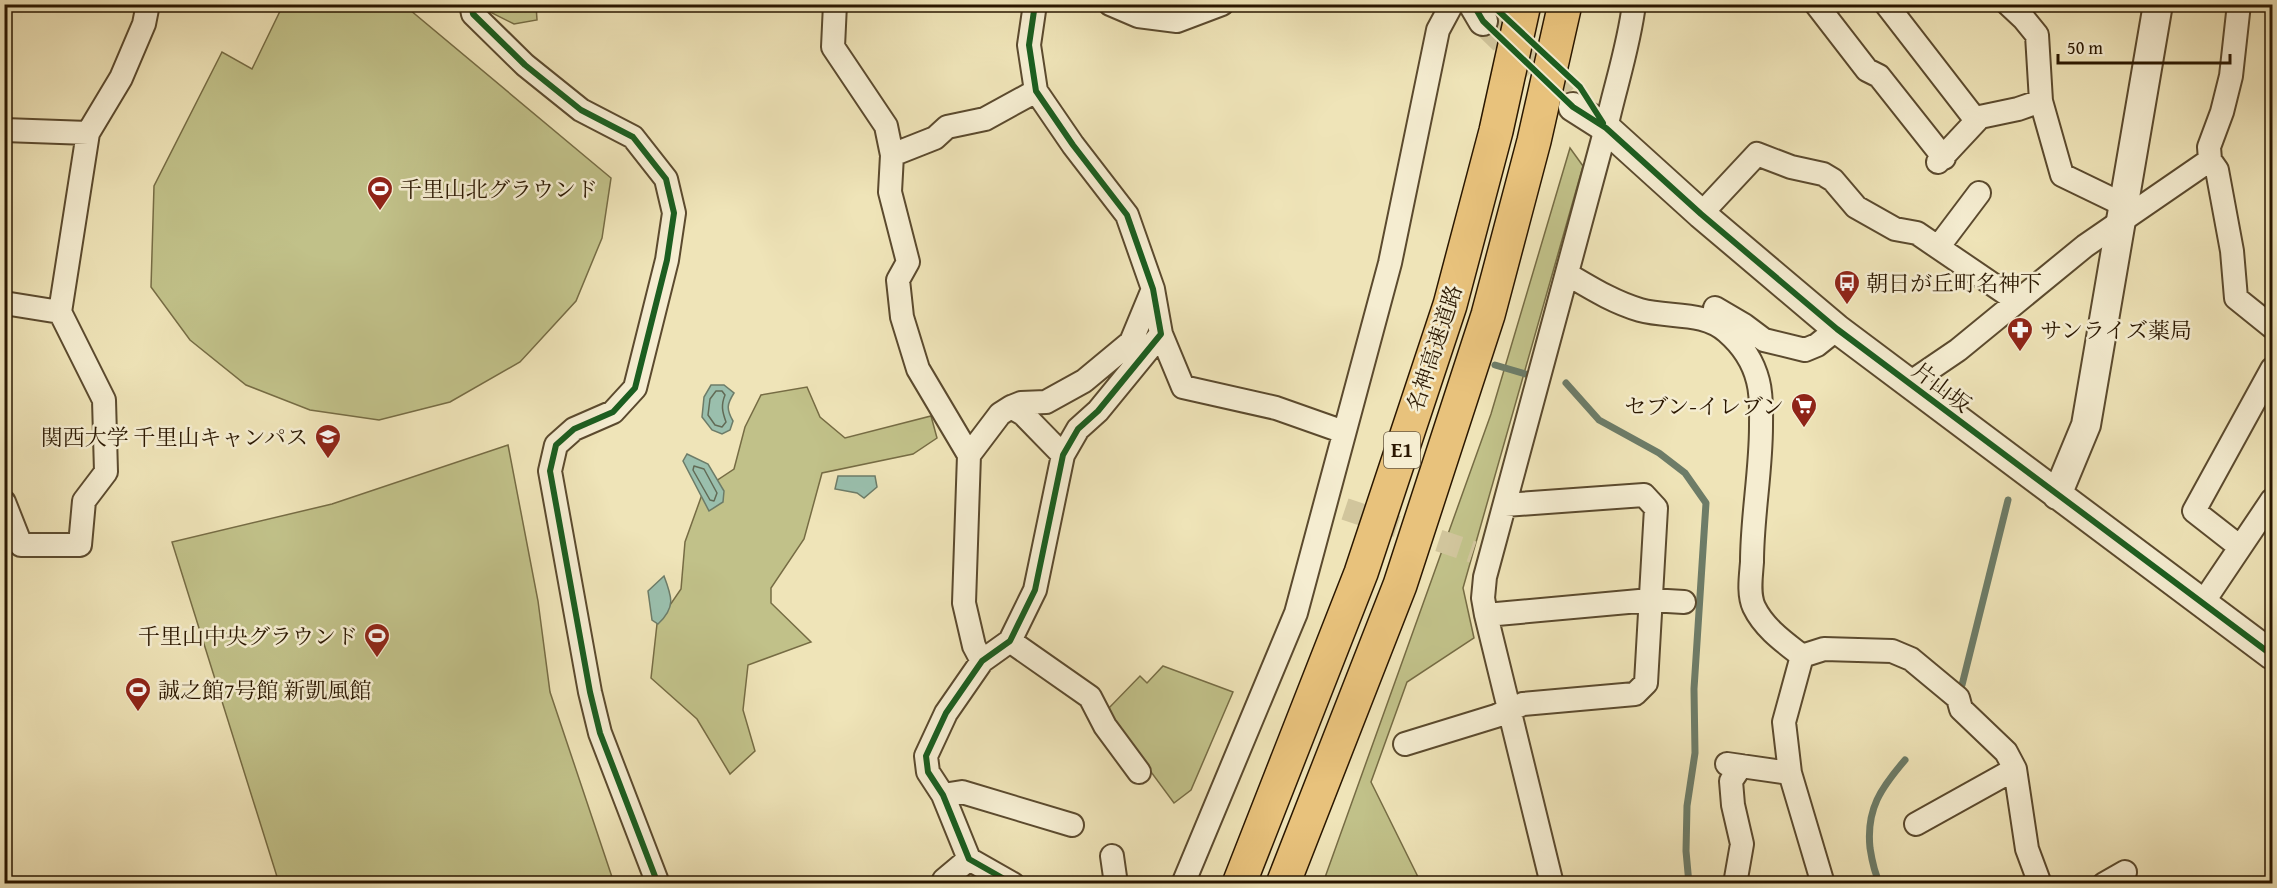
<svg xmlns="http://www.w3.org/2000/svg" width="2277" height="888" font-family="'Gentium Book Plus','Noto Serif JP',serif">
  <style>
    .green { fill: #c1c189; stroke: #766c44; stroke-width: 1.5 }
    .water { fill: #9abfad; stroke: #6d7c68; stroke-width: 1.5 }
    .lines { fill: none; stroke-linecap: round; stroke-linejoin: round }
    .shore { stroke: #626b56; stroke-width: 1.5 }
    .stream { stroke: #6d7c68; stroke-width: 7 }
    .minor-tunnel { stroke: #d1c59c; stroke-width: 22; stroke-dasharray: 22 11; stroke-linecap: butt }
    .tertiary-tunnel { stroke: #d1c59c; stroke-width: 28; stroke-dasharray: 28 14; stroke-linecap: butt }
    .minor-casing { stroke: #5b4a2e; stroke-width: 26 }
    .tertiary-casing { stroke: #5b4a2e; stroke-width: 32 }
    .motorway-casing { stroke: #2a1700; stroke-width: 36 }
    .minor { stroke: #f5edd1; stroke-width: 22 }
    .tertiary { stroke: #f5edd1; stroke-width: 28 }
    .motorway { stroke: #e8c27c; stroke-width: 33 }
    .cycleway-casing { stroke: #f5edd1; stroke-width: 10 }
    .cycleway { stroke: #1b5e20; stroke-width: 6 }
    .labels { text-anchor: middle; stroke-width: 5; stroke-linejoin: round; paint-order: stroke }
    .shield { fill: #f5edd1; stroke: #67573f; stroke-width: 1.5 }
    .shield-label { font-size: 21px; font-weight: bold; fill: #2a1700 }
    .poi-label { font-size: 22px; fill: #2a1700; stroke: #f5edd1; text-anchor: start }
    .street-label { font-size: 22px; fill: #2a1700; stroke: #f5edd1 }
  </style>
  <rect width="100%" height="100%" fill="#efe4b8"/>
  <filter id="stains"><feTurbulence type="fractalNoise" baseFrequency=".00333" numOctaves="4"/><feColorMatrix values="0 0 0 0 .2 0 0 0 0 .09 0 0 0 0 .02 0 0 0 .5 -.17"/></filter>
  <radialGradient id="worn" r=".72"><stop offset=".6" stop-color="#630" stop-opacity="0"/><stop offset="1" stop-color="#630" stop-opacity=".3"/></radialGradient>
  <!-- green -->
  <path class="green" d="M283,5h121l207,173 -9,60 -26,63 -56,61 -70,40 -71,18 -69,-10 -64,-25 -56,-45 -39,-53 3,-101 68,-134 30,17z
    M481,5h55l1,15 -23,4 -32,-16z
    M1570,148l13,18 -120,422 11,50 -67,44 -36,100 50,101h-98l168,-469z
    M807,387l13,30 25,21 86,-22 6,22 -24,16 -91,19 -18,66 -33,49v15l40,39 -63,23 -5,45 12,41 -25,23 -33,-55 -46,-41 6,-54 24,-35 4,-47 19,-53 30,-20 11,-42 16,-32z
    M508,445l30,156 12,91 64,191h-335l-107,-341 160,-38z
    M1163,666l70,26 -42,98 -17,13 -68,-92 34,-35 7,7z"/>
  <!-- water -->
  <path class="water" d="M711,385h13l10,8c-7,11 -8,16 -1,28l-3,9 -8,4 -10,-4 -10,-13 2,-20z
    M687,454l21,10 16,27 -1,11 -14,9 -26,-50z
    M838,476h37l2,11 -13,11 -7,-5 -22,-4z
    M664,576c8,21 12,31 -6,48l-6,-4 -4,-29z"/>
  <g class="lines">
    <!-- shore -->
    <path class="shore" d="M716,391h6l3,4c-4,10 -3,16 1,27l-4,5 -7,-2 -7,-10 2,-16z
      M694,466l10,3 13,24 -3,8 -4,-1 -17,-30z"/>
    <!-- stream -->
    <path class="stream" d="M1495,365l34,10
      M1566,383l33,37 60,33 26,20 21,30 -12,186 1,64 -8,53 -1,45 3,33
      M1962,685l46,-185
      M1880,884c-6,-12 -8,-23 -10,-36 -4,-39 11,-60 35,-88"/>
    <!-- minor-tunnel -->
    <path class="minor-tunnel" d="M1345,509l128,43"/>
    <!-- tertiary-tunnel -->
    <path class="tertiary-tunnel" d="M1483,21l90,86"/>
    <defs>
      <path id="minor" d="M471,4l2,10 52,51 56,45 52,27 33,42 8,34 -7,47 -32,128 -22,24 -39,17 -18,16 -6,26 40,221 10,41 58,151
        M835,4l-2,43 53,79 6,29 -2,37 18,70 -10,18 4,37 16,52 51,86 31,-41 11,-7 12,7 40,41
        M1110,4l28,12 39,5 45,-17
        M1816,4l51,66 12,6 65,82
        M1886,4l89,115
        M2008,4l16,15 13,16 4,66 21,74 62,30
        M4,130l84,3
        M892,155l43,-17 12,-11 38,-8 51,-28
        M2210,160l7,10 15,81 4,47 36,29
        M1938,162l42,-45 38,-8 23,-8
        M1701,214l56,-60 34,13 32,7 10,6 23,27 39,22 22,4 100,68
        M1939,246l40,-53
        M1567,274c24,14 46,28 73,36 29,8 64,1 87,22 15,13 26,29 31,49 4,15 3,30 3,45 0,46 -9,91 -9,136 -1,14 -4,32 2,45 10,21 30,35 48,49l22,-7 68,2 19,8 47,39 3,11 45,43 9,17 12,80 13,35
        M4,303l56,9
        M1715,308l29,17 20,15 41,10 12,-5 20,-16
        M1161,334l22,53 93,21 68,24
        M1908,384l50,-34 127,-104 125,-86 -1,-13 13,-35 9,-36 8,-72
        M1011,407l10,-4 25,-1 38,-21 47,-39 22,-53
        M969,455l-5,148 10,43 8,15
        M4,502l17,43h59l4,-44 22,-29 -2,-72 -44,-88 28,-179 33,-55 23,-54 4,-20
        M2240,547l-46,-36 78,-142
        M2202,604l70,-104
        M1486,615l164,-15 34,2
        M1010,641l80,56 15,29 34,46
        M1802,656l-18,66 6,51 33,111
        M1405,744l91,-28 27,-12 112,-10 11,-11 10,-175 -12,-13 -139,10
        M1727,764l63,9
        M943,795l19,-3 110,33
        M1916,824l99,-55
        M1112,856l4,28
        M942,884l2,-4 25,-21
        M1013,884l-44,-25 -26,-64 -15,-23 -2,-16 20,-43 36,-52 28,-20 25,-51 28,-135 15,-26 20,-18 63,-77 -8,-45 -26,-74 -54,-70 -37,-54 -7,-46 6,-41
        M1183,884l113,-271 94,-350 48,-233 14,-26
        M1552,884l-66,-269 -3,-17 2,-21 121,-449c9,-41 23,-82 28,-124
        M1735,884l7,-40 -9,-39 -2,-24 10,-15
        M2104,884l21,-12"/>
      <path id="tertiary" d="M1473,4l10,17
        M1573,107l33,21 95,86 136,115 435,326
        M2057,495l29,-70 72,-421"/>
      <path id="motorway" d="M1239,884l122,-311 89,-268 46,-174 28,-127
        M1283,884l117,-299 88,-270 46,-174 31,-137"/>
    </defs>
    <!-- minor casing -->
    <use href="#minor" class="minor-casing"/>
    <!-- tertiary casing -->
    <use href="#tertiary" class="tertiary-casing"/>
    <!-- motorway casing -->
    <use href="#motorway" class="motorway-casing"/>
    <!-- minor -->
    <use href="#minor" class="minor"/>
    <!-- tertiary -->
    <use href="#tertiary" class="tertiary"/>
    <!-- motorway -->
    <use href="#motorway" class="motorway"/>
    <defs>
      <path id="cycleway" d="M471,4l2,10 52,51 56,45 52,27 33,42 8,34 -7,47 -32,128 -22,24 -39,17 -18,16 -6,26 40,221 10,41 58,151
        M1473,4l10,17 90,86 33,21 95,86 136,115 435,326
        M1491,4l89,83 23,36
        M1013,884l-44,-25 -26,-64 -15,-23 -2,-16 20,-43 36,-52 28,-20 25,-51 28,-135 15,-26 20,-18 63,-77 -8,-45 -26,-74 -54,-70 -37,-54 -7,-46 6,-41"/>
    </defs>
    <!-- cycleway casing -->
    <use href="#cycleway" class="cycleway-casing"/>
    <!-- cycleway -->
    <use href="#cycleway" class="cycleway"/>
  </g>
  <!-- icons -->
  <defs>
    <symbol id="stadium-pin" viewBox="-11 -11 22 30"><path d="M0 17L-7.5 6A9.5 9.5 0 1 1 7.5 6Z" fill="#8f2418" stroke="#f5edd1"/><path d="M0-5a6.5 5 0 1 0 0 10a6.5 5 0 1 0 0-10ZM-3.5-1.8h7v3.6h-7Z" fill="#fff"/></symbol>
    <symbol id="bus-pin" viewBox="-11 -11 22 30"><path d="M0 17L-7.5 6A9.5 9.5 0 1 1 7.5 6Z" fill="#8f2418" stroke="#f5edd1"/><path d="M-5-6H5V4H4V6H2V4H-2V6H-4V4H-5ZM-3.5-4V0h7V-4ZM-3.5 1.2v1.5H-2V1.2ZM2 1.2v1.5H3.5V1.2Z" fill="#fff"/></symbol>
    <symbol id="pharmacy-pin" viewBox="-11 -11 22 30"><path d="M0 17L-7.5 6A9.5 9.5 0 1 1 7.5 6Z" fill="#8f2418" stroke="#f5edd1"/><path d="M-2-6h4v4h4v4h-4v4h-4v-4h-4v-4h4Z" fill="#fff"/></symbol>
    <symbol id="supermarket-pin" viewBox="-11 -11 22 30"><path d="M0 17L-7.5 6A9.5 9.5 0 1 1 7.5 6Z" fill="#8f2418" stroke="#f5edd1"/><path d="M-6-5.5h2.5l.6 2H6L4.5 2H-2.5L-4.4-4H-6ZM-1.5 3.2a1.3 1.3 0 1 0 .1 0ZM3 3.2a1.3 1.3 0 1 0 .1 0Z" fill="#fff"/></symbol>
    <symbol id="university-pin" viewBox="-11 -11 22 30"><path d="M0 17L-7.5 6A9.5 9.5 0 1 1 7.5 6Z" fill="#8f2418" stroke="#f5edd1"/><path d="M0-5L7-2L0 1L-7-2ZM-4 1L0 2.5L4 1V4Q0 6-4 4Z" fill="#fff"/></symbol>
  </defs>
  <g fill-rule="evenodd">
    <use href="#stadium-pin" x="365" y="174" width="30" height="40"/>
    <use href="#bus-pin" x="1832" y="268" width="30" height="40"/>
    <use href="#pharmacy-pin" x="2005" y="315" width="30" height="40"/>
    <use href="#supermarket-pin" x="1789" y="391" width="30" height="40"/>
    <use href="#university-pin" x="313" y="422" width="30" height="40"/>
    <use href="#stadium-pin" x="362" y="621" width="30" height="40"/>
    <use href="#stadium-pin" x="123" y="675" width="30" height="40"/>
  </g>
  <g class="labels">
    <!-- shield labels -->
    <rect class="shield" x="1384" y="432" width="36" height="36" rx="4.5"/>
    <g class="shield-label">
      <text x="1402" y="457">E1</text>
    </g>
    <!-- poi labels -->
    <g class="poi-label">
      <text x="400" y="197">千里山北グラウンド</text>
      <text x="1866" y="291">朝日が丘町名神下</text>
      <text x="2040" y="338">サンライズ薬局</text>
      <text x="1784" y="414" text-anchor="end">セブン-イレブン</text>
      <text x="308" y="445" text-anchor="end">関西大学 千里山キャンパス</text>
      <text x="358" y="644" text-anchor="end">千里山中央グラウンド</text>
      <text x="158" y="698">誠之館7号館 新凱風館</text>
    </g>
    <!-- street labels -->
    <g class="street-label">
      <text transform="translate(1434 348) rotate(-72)" y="8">名神高速道路</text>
      <text transform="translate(1942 387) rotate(37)" y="8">片山坂</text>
    </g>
  </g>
  <!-- margin -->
  <rect width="2277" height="888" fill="none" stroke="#efe4b8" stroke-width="24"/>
  <rect x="6" y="6" width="2265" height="876" fill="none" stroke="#2a1700" stroke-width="3"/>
  <rect x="12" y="12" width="2253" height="864" fill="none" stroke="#2a1700" stroke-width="1.5"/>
  <!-- scale -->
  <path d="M2058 54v9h172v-9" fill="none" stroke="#2a1700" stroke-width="3"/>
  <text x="2067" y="54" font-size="18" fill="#2a1700" stroke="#f5edd1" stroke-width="4.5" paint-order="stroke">50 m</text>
  <rect width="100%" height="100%" filter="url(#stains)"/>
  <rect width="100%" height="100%" fill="url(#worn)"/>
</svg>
